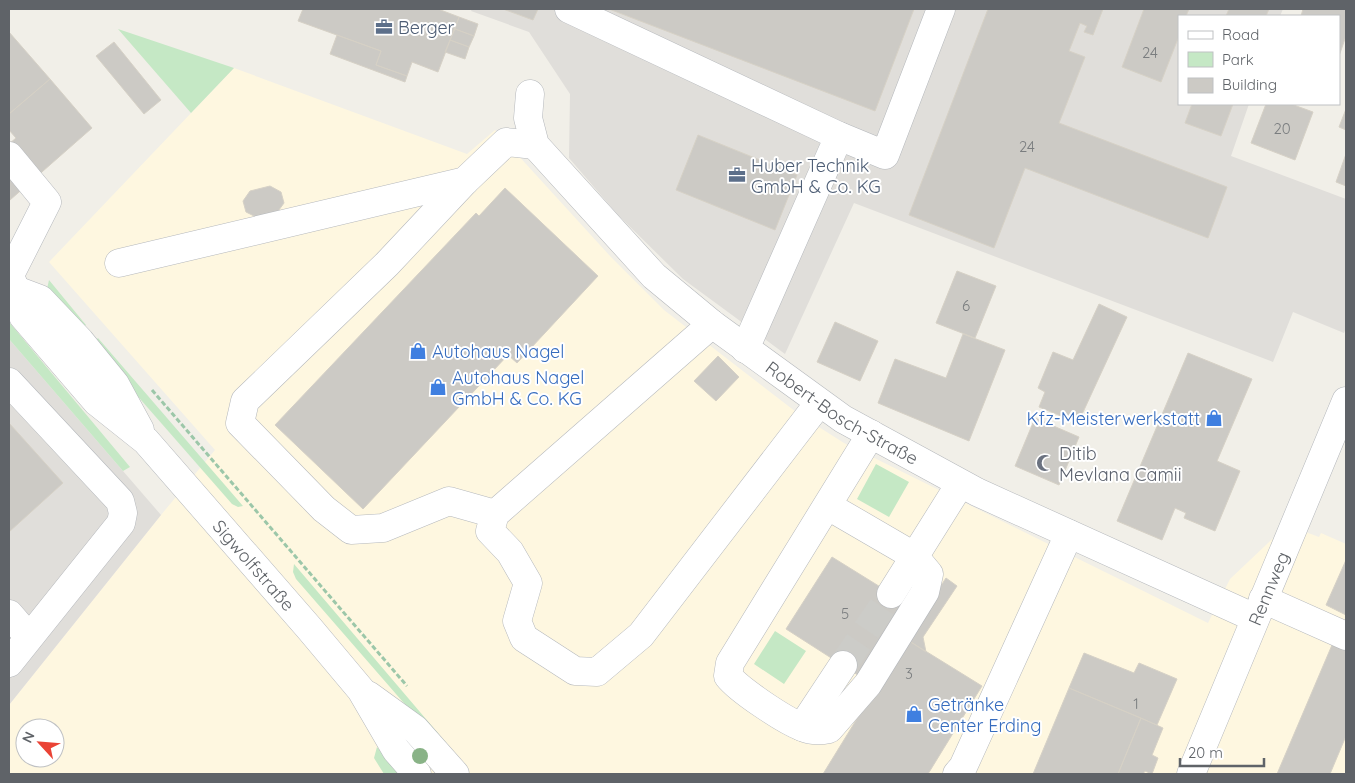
<svg xmlns="http://www.w3.org/2000/svg" width="1355" height="783" viewBox="0 0 1355 783" font-family="Quicksand,sans-serif">
<style>
.commercial{fill:#fef7e0;fill-rule:evenodd}
.industrial{fill:#e0deda}
.green{fill:#c5e8c5}
.building{fill:#cccac5;stroke:#d6d1c6}
.lines{fill:none;stroke-linecap:round;stroke-linejoin:round}
.minor-tunnel{stroke:#ccccc8;stroke-width:28;stroke-dasharray:28 14;stroke-linecap:butt}
.minor-casing{stroke:#b5b8bc;stroke-width:29}
.path{stroke:#9cc7a9;stroke-width:3;stroke-dasharray:5 2.5;stroke-linecap:butt}
.minor{stroke:#fff;stroke-width:28}
.tree{fill:#89b387}
.labels{text-anchor:middle;dominant-baseline:central;stroke-width:4;stroke-linejoin:round;paint-order:stroke}
.number-label{font-size:15px;fill:#7a7d7f}
.service-label{font-size:18px;fill:#4e5e75;stroke:#fff;text-anchor:start}
.shop-label{font-size:18px;fill:#366cbe;stroke:#fff;text-anchor:start}
.street-label{font-size:18px;fill:#5f6368;stroke:#fff}
.worship-label{font-size:18px;fill:#5b616d;stroke:#fff;text-anchor:start}
</style>
<rect width="100%" height="100%" fill="#f1efe8"/>
<!-- commercial -->
<path class="commercial" d="M234 68 467 154 495 130 610 256 664 310 800 415 844 443 1208 623 1230 579 1287 525 1319 537 1321 533 1346 544V774H9V705L161 515 215 450 49 262ZM25 728H55V758H25Z"/>
<!-- industrial -->
<path class="industrial" d="M472 9H1283L1280 16H1179V104H1249L1231 156 1346 199V328L1344 333 1293 312 1273 362 854 203 785 354 683 279 618 215 569 158 570 94 529 32 471 11Z
M9 339 161 515 9 705Z"/>
<!-- green -->
<path class="green" d="M118 29 234 68 191 113Z
M49 280 86 325 80 330 47 289Z
M9 322 130 467 123 471 9 339Z
M98 338 243 506 238 507 232 504 92 344Z
M876 464 909 482 889 517 857 499Z
M294 564 460 759 456 763 296 579 293 572Z
M775 631 806 651 784 684 754 664Z
M377 747 400 774H384L374 758Z"/>
<!-- building -->
<path class="building" d="M303 9H438L459 17 438 72 412 62 407 76 376 65 381 51 298 21Z
M503 9H538L533 20Z
M609 9H914L875 111Z
M988 9H1103L1093 35 1084 32 1087 26 1080 23 1069 51 1085 57 1059 123 1227 187 1208 238 1025 168 994 248 909 215Z
M1144 9H1189L1186 16H1179V36L1161 82 1122 67Z
M1229 9H1269L1266 16H1226Z
M1303 9H1346V36L1339 56V16H1301Z
M459 17 478 24 474 36 455 29Z
M455 29 474 36 469 47 450 40Z
M9 32 50 79 9 114Z
M337 35 381 51 376 65 407 76 405 82 330 54Z
M450 40 469 47 465 59 445 52Z
M114 42 161 100 144 114 96 56Z
M50 79 92 128 10 200 9 144 16 138 9 130V114Z
M1192 104H1233L1221 136 1185 123Z
M1266 104H1291L1313 112 1295 160 1251 143Z
M1346 109V130L1339 127Z
M698 135 797 175 775 230 676 190Z
M1346 154V186L1336 182Z
M270 186 281 192 284 203 276 214 258 218 246 212 243 201 250 191Z
M505 188 598 276 517 363 508 355 363 509 275 425 476 213 479 216Z
M957 271 996 286 975 338 936 323Z
M1099 304 1127 317 1078 423 1039 407 1045 392 1038 388 1053 352 1073 360Z
M835 322 878 341 860 381 817 362Z
M963 334 1005 350 969 441 878 403 895 359 946 378Z
M1188 353 1252 379 1217 461 1240 471 1215 531 1184 518 1186 513 1175 508 1162 540 1117 521Z
M718 356 739 377 716 401 694 381Z
M1035 418 1079 437 1059 485 1015 466Z
M9 423 63 483 9 532Z
M832 557 911 606 864 679 786 629Z
M1346 560V615L1326 605Z
M946 578 957 586 923 637 926 652 906 639Z
M906 639 982 686 928 774H823Z
M1332 645 1346 650V736L1330 774H1277Z
M1084 653 1134 673 1139 663 1177 679 1157 725 1069 688Z
M1069 688 1141 718 1118 774H1033Z
M1141 718 1163 728 1152 755 1158 758 1152 774 1145 771 1143 774H1118Z"/>
<g class="lines">
<!-- minor-tunnel -->
<path class="minor-tunnel" d="M843 665 891 594"/>
<!-- minor casing -->
<g class="minor-casing">
<g id="minor">
<path d="M569 9 839 136 885 155 941 9"/>
<path id="s1" d="M530 94 528 118 535 145 654 276 712 324 843 419 977 492 1255 618"/>
<path d="M9 156 47 202 10 275"/>
<path d="M465 181 387 264 245 401 240 423 324 509 351 530 383 528 449 501 495 514"/>
<path d="M119 263 465 181 506 142 535 145"/>
<path id="s2" d="M9 274 16 290 23 316 97 402 146 441 309 628 361 690 396 750 417 774"/>
<path d="M16 290 40 299 80 341 115 384 140 430"/>
<path d="M712 324 495 514 490 531 510 552 528 583 517 621 524 638 575 671 597 672 641 635 819 403"/>
<path d="M745 349 839 136"/>
<path d="M9 382 120 501 123 513 121 523 9 663"/>
<path d="M828 506 914 556 929 574 925 592 868 684 829 729C820 731 811 731 802 727 784 720 739 690 728 676L730 663 871 434"/>
<path d="M891 594 960 484"/>
<path d="M1263 599 1346 636"/>
<path d="M9 614 28 636"/>
<path d="M368 695 415 729 455 774"/>
<path d="M802 727 843 665"/>
<path d="M957 774 963 767 1069 534"/>
<path id="s3" d="M1191 774 1346 401"/>
</g>
</g>
<!-- path -->
<path class="path" d="M152 390 407 686"/>
<!-- minor -->
<use href="#minor" class="minor"/>
</g>
<!-- trees -->
<circle class="tree" cx="420" cy="756" r="8"/>
<!-- icons -->
<defs>
<g id="office-bare" transform="scale(1.35)"><path d="M-6-3h4V-5.5h4V-3h4V5H-6ZM-1-4.5V-3h2v-1.5ZM-6 0V1H6V0Z" fill="#5c6f8a" stroke="#fff" stroke-width="2.5" paint-order="stroke"/></g>
<g id="shop-bare" transform="scale(1.35)"><path d="M-5-2.5h2.3a2.7 3.5 0 0 1 5.4 0H5L5.5 6h-11ZM-1.5-2.5h3a1.5 2.3 0 0 0-3 0Z" fill="#3f7fe0" stroke="#fff" stroke-width="2.5" paint-order="stroke"/></g>
<g id="mosque-bare" transform="scale(1.35)"><path d="M3.5-4.9A6 6 0 1 0 3.5 4.9A5 5 0 1 1 3.5-4.9Z" fill="#6b7280" stroke="#fff" stroke-width="2.5" paint-order="stroke"/></g>
</defs>
<g fill-rule="evenodd">
<use href="#office-bare" x="384" y="27"/>
<use href="#office-bare" x="737" y="175"/>
<use href="#shop-bare" x="418" y="351"/>
<use href="#shop-bare" x="438" y="387"/>
<use href="#shop-bare" x="1214" y="418"/>
<use href="#mosque-bare" x="1045" y="463"/>
<use href="#shop-bare" x="914" y="714"/>
</g>
<g class="labels">
<!-- number labels -->
<g class="number-label">
<text x="1150" y="52">24</text>
<text x="1282" y="128">20</text>
<text x="1027" y="146">24</text>
<text x="966" y="305">6</text>
<text x="845" y="613">5</text>
<text x="909" y="673">3</text>
<text x="1136" y="703">1</text>
</g>
<!-- service labels -->
<g class="service-label">
<text x="398" y="27">Berger</text>
<text x="751" y="165">Huber Technik<tspan x="751" dy="21">GmbH &amp; Co. KG</tspan></text>
</g>
<!-- shop labels -->
<g class="shop-label">
<text x="432" y="351">Autohaus Nagel</text>
<text x="452" y="377">Autohaus Nagel<tspan x="452" dy="21">GmbH &amp; Co. KG</tspan></text>
<text x="1200" y="418" text-anchor="end">Kfz-Meisterwerkstatt</text>
<text x="928" y="704">Getränke<tspan x="928" dy="21">Center Erding</tspan></text>
</g>
<!-- street labels -->
<g class="street-label">
<text stroke="none"><textPath href="#s1" startOffset="462">Robert-Bosch-Straße</textPath></text>
<text stroke="none"><textPath href="#s2" startOffset="385">Sigwolfstraße</textPath></text>
<text stroke="none"><textPath href="#s3" startOffset="201">Rennweg</textPath></text>
</g>
<!-- worship labels -->
<g class="worship-label">
<text x="1059" y="453">Ditib<tspan x="1059" dy="21">Mevlana Camii</tspan></text>
</g>
</g>
<!-- border -->
<rect width="1355" height="783" fill="none" stroke="#5f6368" stroke-width="20"/>
<!-- legend -->
<rect x="1178" y="15" width="162" height="90" fill="#ffffff" stroke="#bfc1c3"/>
<rect x="1188" y="31" width="25" height="8" fill="#ffffff" stroke="#bfc1c3"/>
<text x="1222" y="40" font-size="15" fill="#5f6368">Road</text>
<rect x="1188" y="52" width="25" height="15" fill="#c5e8c5" stroke="#bfc1c3"/>
<text x="1222" y="65" font-size="15" fill="#5f6368">Park</text>
<rect x="1188" y="78" width="25" height="15" fill="#cccac5" stroke="#bfc1c3"/>
<text x="1222" y="90" font-size="15" fill="#5f6368">Building</text>
<!-- north arrow -->
<g transform="translate(40 743) rotate(296)"><circle r="24" fill="#ffffff" stroke="#bfc1c3"/>
<path d="M0-4L9 19L0 12L-9 19Z" fill="#ea4335"/>
<text y="-8" font-size="14" font-weight="bold" text-anchor="middle" fill="#5f6368">N</text>
</g>
<!-- scale -->
<path d="M1180 758v8h84v-8" fill="none" stroke="#5f6368" stroke-width="2.5"/>
<text x="1188" y="758" font-size="15" fill="#5f6368" stroke="#ffffff" stroke-width="4" paint-order="stroke">20 m</text>
</svg>
